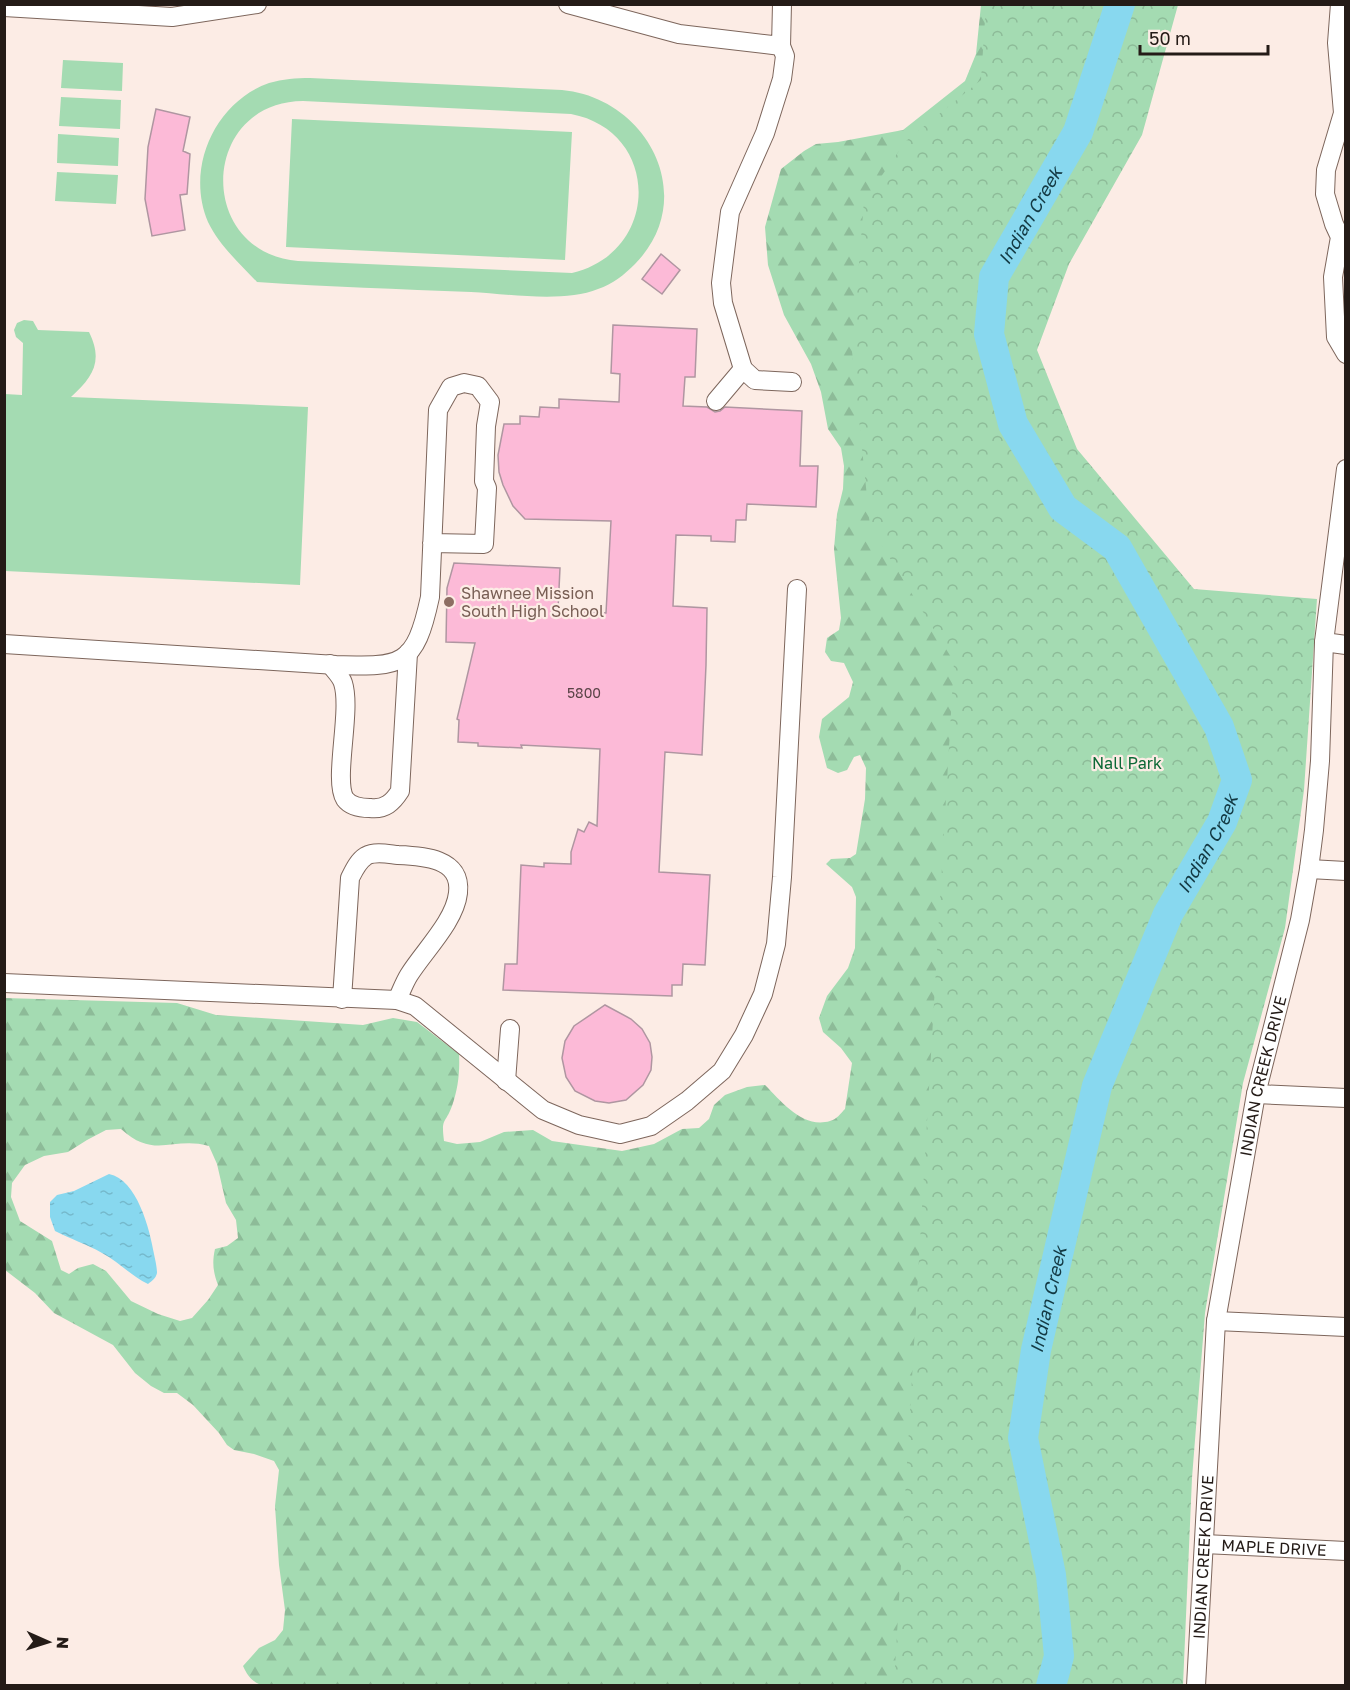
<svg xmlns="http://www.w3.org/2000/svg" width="1350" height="1690" viewBox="0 0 1350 1690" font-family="'Golos Text',sans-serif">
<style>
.forest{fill:url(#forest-firs);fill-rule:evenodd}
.park{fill:url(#park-crowns)}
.garden{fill:#a4dbb2;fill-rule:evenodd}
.water{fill:url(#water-ripples)}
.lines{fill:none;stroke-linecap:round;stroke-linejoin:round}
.river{stroke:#88d8ef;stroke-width:30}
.building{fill:#fcbad7;stroke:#af96a1;stroke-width:1.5}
.minor-casing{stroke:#7d665c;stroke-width:20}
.minor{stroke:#fff;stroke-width:18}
.education-dot{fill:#8d6e63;stroke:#fcece5;stroke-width:2}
.labels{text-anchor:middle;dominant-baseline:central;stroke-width:4.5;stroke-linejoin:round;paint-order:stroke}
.number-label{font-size:14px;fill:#5a4347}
.education-label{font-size:16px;fill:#785e54;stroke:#fcece5;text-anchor:start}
.park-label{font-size:16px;fill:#0c6936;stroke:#fcece5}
.street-label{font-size:16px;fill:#241b17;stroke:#fcece5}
.water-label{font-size:18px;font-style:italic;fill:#133943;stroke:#fcece5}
</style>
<defs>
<pattern id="forest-firs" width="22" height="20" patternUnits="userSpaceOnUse" patternTransform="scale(1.5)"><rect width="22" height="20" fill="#a4dbb2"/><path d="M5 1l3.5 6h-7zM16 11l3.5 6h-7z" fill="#8dbb98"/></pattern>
<pattern id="park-crowns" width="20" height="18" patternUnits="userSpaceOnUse" patternTransform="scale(1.5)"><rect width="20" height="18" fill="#a4dbb2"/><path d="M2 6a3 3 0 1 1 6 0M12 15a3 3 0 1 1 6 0" fill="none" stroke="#8dbb98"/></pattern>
<pattern id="water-ripples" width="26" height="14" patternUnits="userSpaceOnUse" patternTransform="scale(1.5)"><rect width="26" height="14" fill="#88d8ef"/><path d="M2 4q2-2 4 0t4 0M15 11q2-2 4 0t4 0" fill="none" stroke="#75b9cc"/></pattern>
</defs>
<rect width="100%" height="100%" fill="#fcece5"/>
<!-- forest -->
<path class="forest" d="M981 5H1100L1023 177 1012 1685 265 1686C253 1683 248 1677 243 1666L259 1648 275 1640 283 1630 285 1610 279 1565 275 1506 279 1470 274 1461 254 1454 234 1450 227 1445 219 1433 193 1405 177 1393H164L151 1386 135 1373 113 1345 54 1313 35 1293 5 1270 4 998 177 1003 216 1015 363 1025 393 1018 417 1022 459 1054C460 1072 458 1089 452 1106 445 1125 441 1117 444 1141L457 1144 480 1142 504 1132 533 1130 552 1141 622 1151 654 1144 682 1129 699 1128 709 1119 714 1105 725 1095 747 1087 765 1085C782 1102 803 1129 830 1121 836 1120 841 1113 845 1109L852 1063 841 1048 823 1032 819 1018 827 996 848 968 855 948 856 897 852 887 826 864 831 859 850 858 856 854 865 799 866 768 860 755 854 757 847 770 838 773 827 768 819 737 822 719 849 697 853 682 844 663 831 661 825 652 827 638 839 630 841 618 834 549 837 514 843 489 844 466 841 448 828 429 821 392 811 364 784 315 768 265 765 227 781 169 804 151 816 144 838 142 903 130 965 81 976 54ZM121 1129C155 1160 172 1136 209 1146L217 1164 226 1203 236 1220 238 1238 227 1246 215 1249C212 1262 213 1272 218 1285L208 1300 192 1318 180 1321 158 1314 131 1301 106 1271 93 1264 78 1268 69 1274 61 1270 52 1241 20 1221 11 1197 12 1183 25 1165 44 1156 68 1152 87 1140 106 1130Z"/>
<!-- park -->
<path class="park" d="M986 5H1178L1142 135 1069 264 1037 350 1077 449 1194 589 1317 599 1304 790 1285 928 1243 1083 1205 1313 1192 1478 1183 1685H894L954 662 870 526 852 351 864 201 906 141 981 80Z"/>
<!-- garden -->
<path class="garden" d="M63 60 123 63 122 91 61 88Z
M310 78 562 90C648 98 700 198 635 264 624 275 613 284 598 289 564 303 508 294 471 292 400 289 328 287 257 282 240 264 219 245 208 222 185 168 215 102 269 83 283 79 296 78 310 78ZM303 101 571 114C661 131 661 252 572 273L298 261C195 252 200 102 303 101Z
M61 97 121 100 120 129 59 126Z
M292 119 572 132 565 260 286 247Z
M58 134 119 138 118 166 57 163Z
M57 172 118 175 116 204 55 201Z
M24 320 33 321 38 330 89 332C104 362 92 378 71 397L308 407 300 585 5 571V394L22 395 23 343 16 337 14 330 17 323Z"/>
<!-- water -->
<path class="water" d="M109 1174C137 1179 150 1230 154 1254 155 1259 157 1267 157 1273 156 1278 152 1281 148 1284 131 1276 119 1262 102 1253 87 1244 70 1239 55 1231L50 1217V1202L57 1195 74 1191Z"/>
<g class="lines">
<!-- river -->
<path class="river" id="s1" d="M1051 1686 1059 1656 1051 1575 1023 1438 1036 1350 1097 1086 1168 914 1222 822 1237 780 1219 727 1117 548 1063 508 1013 424 989 334 994 277 1078 132 1120 4"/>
</g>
<!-- building -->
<path class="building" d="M156 109 190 117 183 151 190 154 187 194 180 195 185 230 152 236 145 199 148 147Z
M661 254 680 270 662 294 642 279Z
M613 325 697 329 695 377H685L683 406 707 407 715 412 720 411 725 407 802 411 800 466H818L816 507 747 504 746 520H736L735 542 711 541V536L676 535 673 606 707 608 706 665 702 755 665 752 659 872 710 875 705 965 683 964 682 985H672V996L503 990 505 964H517L521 865 544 867V863L571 864V852L578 829 584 832 589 822 597 826 600 749 521 745 522 748 478 746V743L458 742 459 720 457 719 475 643 446 642 447 588 454 563 560 568 558 610 606 613 611 521 525 519 513 506 503 485 499 472 498 455 504 424H520V416L539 417 540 407 559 408V399L619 402 620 374 611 373Z
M605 1005 631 1019 642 1029 650 1043 652 1057 651 1070 643 1085 626 1100 609 1103 595 1101 575 1091 566 1077 562 1058 565 1041 574 1026Z"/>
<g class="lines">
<!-- minor casing -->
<g class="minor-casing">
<g id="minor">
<path d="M568 4 679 34 781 46 782 4"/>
<path d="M1340 4 1337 43 1343 113 1326 170 1325 194 1334 224 1340 237 1333 277 1336 337 1346 354"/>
<path d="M4 7 172 17 257 4"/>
<path d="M743 369 755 380 792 382"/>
<path d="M716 401 743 369 723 303 721 283 730 212 765 133 782 79 785 56 781 46"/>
<path d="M1324 642 1346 645"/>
<path d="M4 644 336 665C402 667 415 667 430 597L438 410 451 387 464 383 478 386 490 402 486 426 484 481 487 488 484 544 432 543"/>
<path d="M330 664C334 670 341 676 343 683 352 711 333 780 345 799 351 807 361 808 370 808 385 810 393 802 400 791L408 653"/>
<path d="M1309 869 1346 871"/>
<path d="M4 983 397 1000 415 1006 543 1110 579 1125 620 1134 651 1126 687 1101 722 1071 744 1035 763 994 776 944 782 877 797 589"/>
<path d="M342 999 350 878C354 870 358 861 366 856 375 851 388 854 398 855 423 856 462 858 458 893 455 921 424 951 409 975 404 983 401 992 397 1000"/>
<path d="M506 1081 510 1029"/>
<path d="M1256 1094 1346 1098"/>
<path d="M1216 1321 1346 1327"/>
<path id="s2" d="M1204 1544 1346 1551"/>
<path id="s3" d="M1196 1686 1216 1321 1256 1094 1300 920 1309 869 1314 830 1320 761 1324 642 1346 469"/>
</g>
</g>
<!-- minor -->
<use href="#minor" class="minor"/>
</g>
<!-- markers -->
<circle class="education-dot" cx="449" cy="602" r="6"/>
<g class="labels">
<!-- number labels -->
<g class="number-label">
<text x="584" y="692">5800</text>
</g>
<!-- education labels -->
<g class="education-label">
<text x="461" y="593">Shawnee Mission<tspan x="461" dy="18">South High School</tspan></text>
</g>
<!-- park labels -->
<g class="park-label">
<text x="1127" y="763">Nall Park</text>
</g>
<!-- street labels -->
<g class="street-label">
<text stroke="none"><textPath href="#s3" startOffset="615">INDIAN CREEK DRIVE</textPath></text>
<text stroke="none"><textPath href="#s2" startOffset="70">MAPLE DRIVE</textPath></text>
<text stroke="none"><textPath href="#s3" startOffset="129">INDIAN CREEK DRIVE</textPath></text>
</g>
<!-- water labels -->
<g class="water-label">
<text stroke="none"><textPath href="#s1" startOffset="1598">Indian Creek</textPath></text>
<text stroke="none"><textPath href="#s1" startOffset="879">Indian Creek</textPath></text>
<text stroke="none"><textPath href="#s1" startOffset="393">Indian Creek</textPath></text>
</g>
</g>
<!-- border -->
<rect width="1350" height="1690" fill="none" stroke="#241b17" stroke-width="12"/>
<!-- north arrow -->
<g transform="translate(48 1642) rotate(93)" stroke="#fcece5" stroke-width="4.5" paint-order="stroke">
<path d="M0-4.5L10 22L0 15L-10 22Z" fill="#241b17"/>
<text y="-9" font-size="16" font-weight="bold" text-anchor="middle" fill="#241b17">N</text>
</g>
<!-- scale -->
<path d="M1140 45v9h128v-9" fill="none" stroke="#241b17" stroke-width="3"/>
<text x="1149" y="45" font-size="18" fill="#241b17" stroke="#fcece5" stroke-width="4.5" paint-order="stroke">50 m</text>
</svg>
